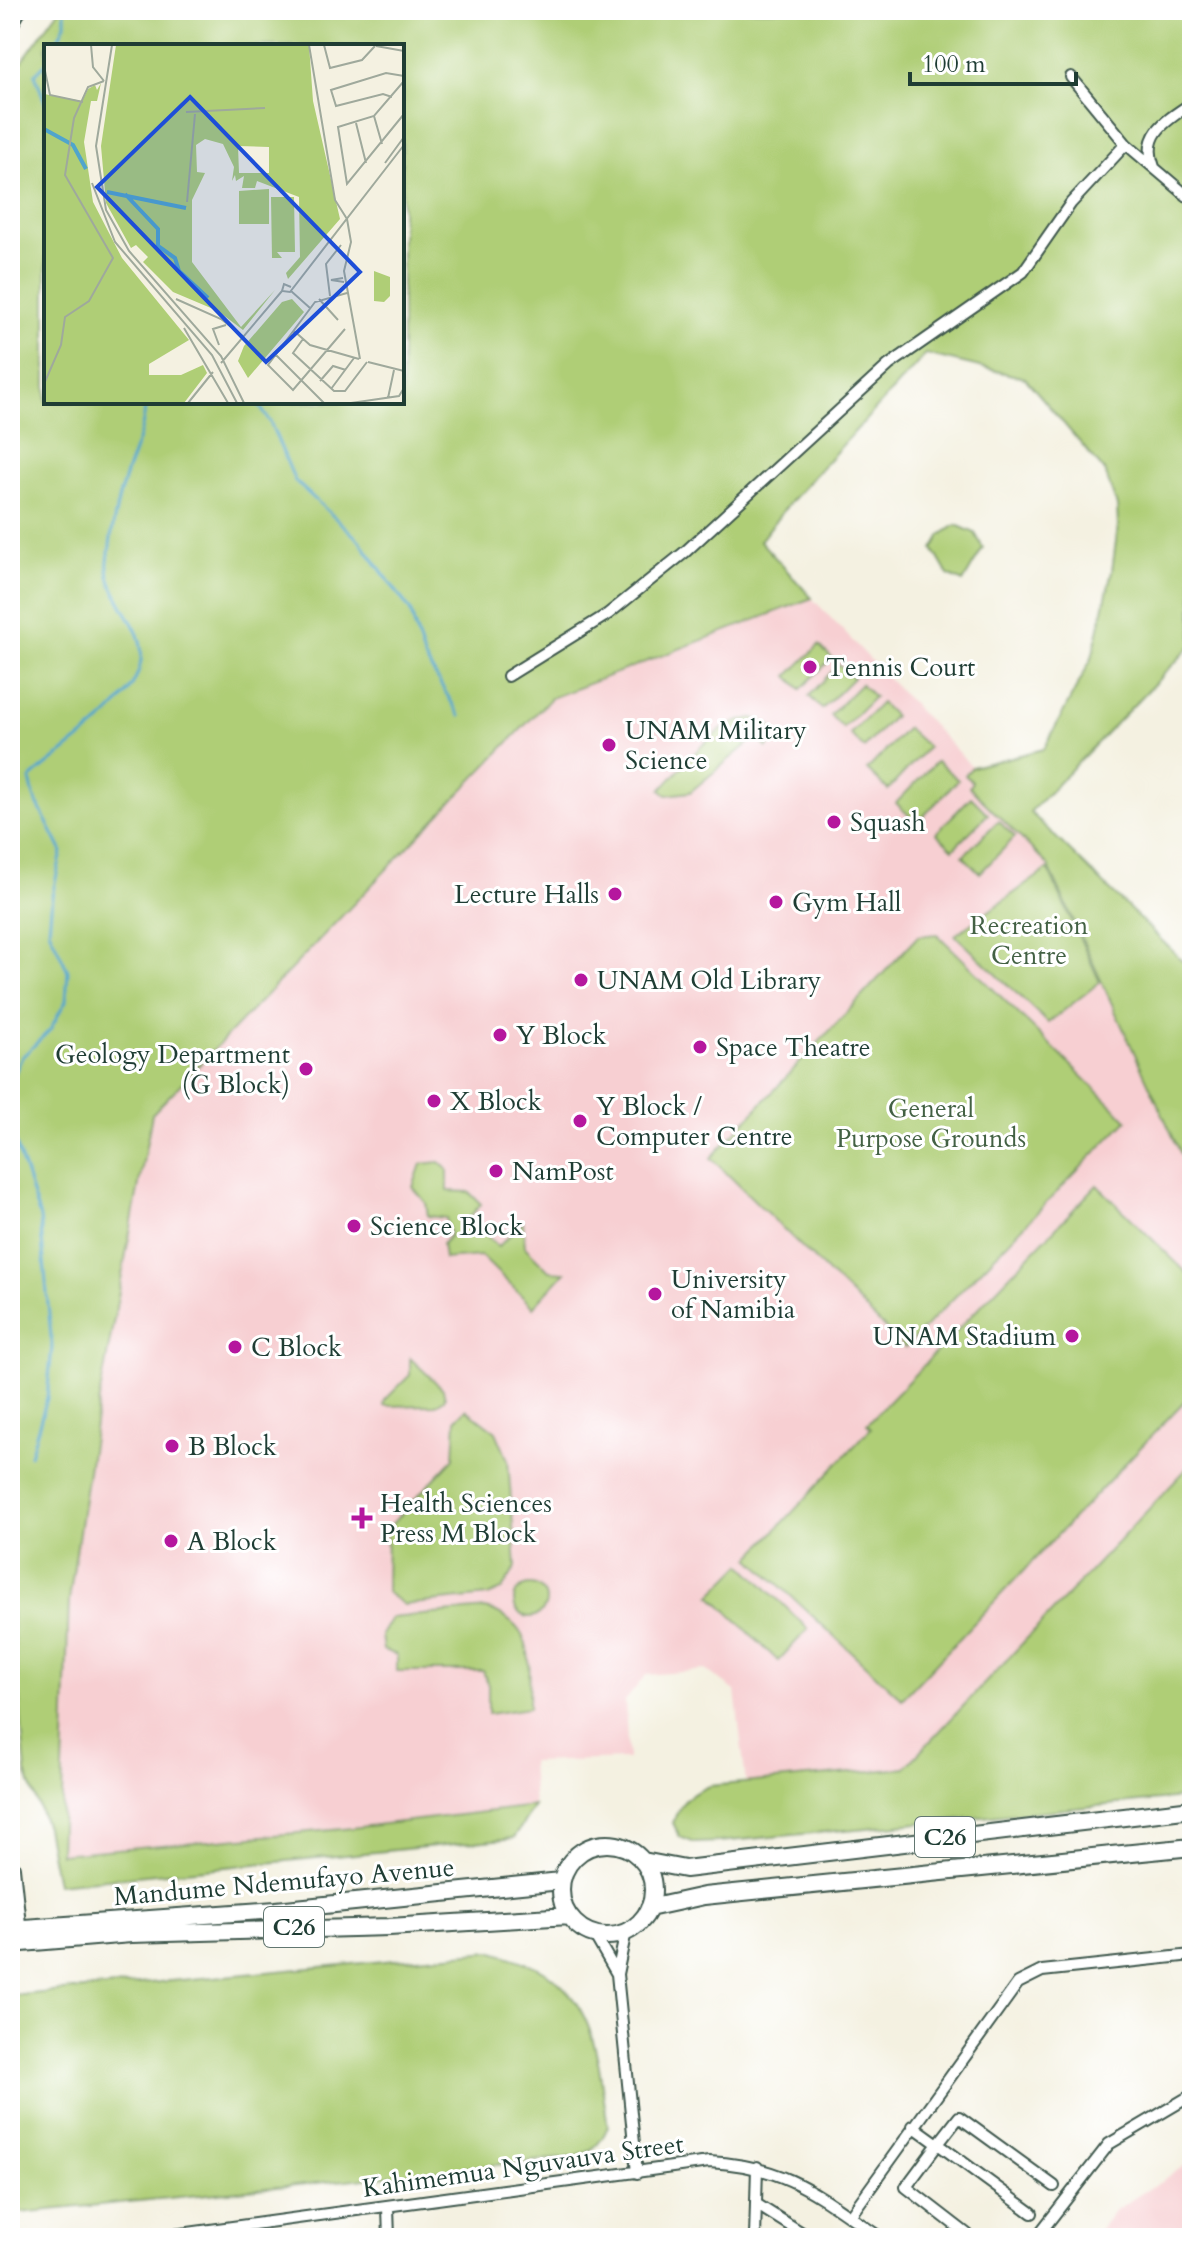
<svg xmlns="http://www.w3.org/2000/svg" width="1202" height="2248" viewBox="0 0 1202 2248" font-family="Cardo,serif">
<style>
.built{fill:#f7cfd2}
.green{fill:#afce76;stroke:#678655;stroke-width:2;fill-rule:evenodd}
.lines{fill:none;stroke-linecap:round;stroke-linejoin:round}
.stream{stroke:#50a5cc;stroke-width:3}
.street-casing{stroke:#3f584e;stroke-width:14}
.primary-casing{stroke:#3f584e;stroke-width:20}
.highway-casing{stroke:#3f584e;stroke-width:22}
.street{stroke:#fff;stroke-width:10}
.primary{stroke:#fff;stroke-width:16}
.highway{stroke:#fff;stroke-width:18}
.poi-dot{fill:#b5179e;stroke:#fff;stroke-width:3}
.labels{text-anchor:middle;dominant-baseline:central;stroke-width:6;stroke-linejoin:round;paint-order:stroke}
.shield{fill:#fff;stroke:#627771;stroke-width:2}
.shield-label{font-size:24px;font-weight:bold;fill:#1f3d34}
.poi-label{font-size:26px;fill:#1f3d34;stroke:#fff;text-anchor:start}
.park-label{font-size:26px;fill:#436144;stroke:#fff}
.street-label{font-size:26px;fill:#1f3d34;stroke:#fff}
.inset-river{fill:none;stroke:#50a5cc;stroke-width:4}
.inset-road{fill:none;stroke:#9fa99c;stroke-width:2}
.view{fill:#1d4ed8;fill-opacity:0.15;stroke:#1d4ed8;stroke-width:4}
.inset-edge{fill:none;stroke:#1f3d34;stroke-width:4}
</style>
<rect width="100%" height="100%" fill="#fff"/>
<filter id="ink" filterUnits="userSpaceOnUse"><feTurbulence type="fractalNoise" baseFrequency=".0125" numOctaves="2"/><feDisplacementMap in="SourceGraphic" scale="16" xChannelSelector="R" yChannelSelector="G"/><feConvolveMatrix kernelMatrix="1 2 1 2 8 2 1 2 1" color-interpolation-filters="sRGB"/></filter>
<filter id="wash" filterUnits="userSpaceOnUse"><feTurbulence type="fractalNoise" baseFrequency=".006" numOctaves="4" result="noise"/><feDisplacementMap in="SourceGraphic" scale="32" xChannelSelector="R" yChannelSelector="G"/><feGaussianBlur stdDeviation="1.8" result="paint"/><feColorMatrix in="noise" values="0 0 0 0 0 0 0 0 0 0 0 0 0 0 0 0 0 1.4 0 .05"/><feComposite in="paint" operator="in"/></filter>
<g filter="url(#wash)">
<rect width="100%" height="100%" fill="#f4f1e1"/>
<!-- built -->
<path class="built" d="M812 598 972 767 965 775 972 783 969 787 1048 865 1156 1093 1192 1178V1463L905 1768 746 1783 735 1691 706 1670 646 1675 625 1701 628 1759 531 1762 534 1806 343 1829 60 1854 69 1600 97 1410 152 1114 552 698Z
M1192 2161V2238H1093L1114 2211Z"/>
<!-- green -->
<path class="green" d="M59 10H1192V645L1030 812 1192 970V1178L1048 865 969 787 972 782 965 775 972 767 1044 749 1092 658 1112 571 1118 526 1117 506 1105 472 1025 378 926 354 791 501 760 541 812 598 551 698 152 1114 97 1410 69 1600 60 1854 343 1829 534 1806 514 1838 57 1884 46 1827 26 1772 10 1598V78ZM46 46H402V402H46Z
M956 525 975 533 983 548 963 582 948 575 933 549 941 535Z
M819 645 832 658 801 689 788 676Z
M839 664 853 678 822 709 809 696Z
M861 684 874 697 843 728 830 715Z
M881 703 894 716 864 748 850 734Z
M753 718 769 724 779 734 767 748 756 737 690 792 667 795 661 790C687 763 714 722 753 718Z
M907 728 928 747 888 790 867 770Z
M937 761 958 780 917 823 896 803Z
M971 797 988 814 953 849 936 833Z
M998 821 1015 837 980 873 963 856Z
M1048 869 1100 982 1048 1023 955 935Z
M937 934 1127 1120 905 1348 711 1158 918 936Z
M440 1162 448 1170V1191L469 1192 481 1204 469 1218 498 1247 523 1222 525 1247 549 1271 565 1272 533 1307 481 1256 444 1259 442 1244 450 1235 446 1218 428 1216 426 1203 413 1187 421 1164Z
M1097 1185 1192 1278V1393L902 1699 750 1558 871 1428 867 1424Z
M410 1358 443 1389 445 1398 436 1405 384 1406 385 1400 410 1375Z
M466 1409 496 1432 508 1460 516 1567 502 1590 488 1596 404 1605 386 1592 387 1529 454 1458 456 1419Z
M1192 1463V1797L719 1842 695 1843 680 1837 673 1823C680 1801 688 1795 709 1786L905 1768Z
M742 1564 808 1629 778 1661 711 1595Z
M514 1601a16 16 0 1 1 32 0a16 16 0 1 1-32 0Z
M486 1609C538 1626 529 1663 529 1708L488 1714V1685L483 1671H397V1655L383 1650 381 1635 391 1618Z
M491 1951C508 1957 529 1962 544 1971 599 2007 598 2067 608 2126 601 2144 593 2151 575 2157L10 2214V1996Z"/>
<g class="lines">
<!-- stream -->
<path class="stream" d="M55 46 65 24V10
M46 63 35 74 46 105
M257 402 270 422 295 481 359 540 410 610 424 657 460 716
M10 1083 22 1057 50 1030 66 1001 68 971 49 930 52 896 62 852 34 797 30 779C68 743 168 691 135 628 125 609 105 582 108 561 111 535 115 508 123 483 131 456 145 431 145 402
M10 1125 40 1218 52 1347 47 1398 30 1455"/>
</g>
</g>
<g filter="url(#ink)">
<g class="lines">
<!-- street casing -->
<g class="street-casing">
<path id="street" d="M1071 77 1126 144 1192 200
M1154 167C1141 134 1167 120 1192 103
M508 676 608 614 685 552 889 365 1023 272 1071 203 1126 144
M626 1931 617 1974 637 2173
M594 1934 617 1974
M913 2126 938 2144 906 2187 972 2238
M756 2204 810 2238
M388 2207 389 2238
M1032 2213 938 2144 959 2117 1054 2186
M850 2216 1018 1983 1042 1971 1192 1955
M151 2238 709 2162C788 2166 819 2196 881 2238
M755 2238 757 2167
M1036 2238 1109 2144 1192 2095"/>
</g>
<!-- primary casing -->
<g class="primary-casing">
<path id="primary" d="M561 1890a46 46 0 1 1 92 0a46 46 0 1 1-92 0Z
M643 1861 685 1869 1192 1809
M649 1908 704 1896 1192 1847
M10 1929 276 1910 561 1881
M10 1944 131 1934 389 1927 569 1916"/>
</g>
<!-- highway casing -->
<g class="highway-casing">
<path id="highway" d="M10 21 16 10
M10 1868 18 1943"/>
</g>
<!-- street -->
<use href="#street" class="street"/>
<!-- primary -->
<use href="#primary" class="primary"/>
<!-- highway -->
<use href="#highway" class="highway"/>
</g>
</g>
<!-- markers -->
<g class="poi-dot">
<circle cx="810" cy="667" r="8"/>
<circle cx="609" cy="745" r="8"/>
<circle cx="834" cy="822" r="8"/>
<circle cx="615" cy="894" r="8"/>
<circle cx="776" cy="902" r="8"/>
<circle cx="581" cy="980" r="8"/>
<circle cx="500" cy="1035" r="8"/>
<circle cx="700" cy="1047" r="8"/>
<circle cx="306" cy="1069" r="8"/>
<circle cx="434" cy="1101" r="8"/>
<circle cx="580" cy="1121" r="8"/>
<circle cx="496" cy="1171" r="8"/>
<circle cx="354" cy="1226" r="8"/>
<circle cx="655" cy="1294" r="8"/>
<circle cx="1072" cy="1336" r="8"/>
<circle cx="235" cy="1347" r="8"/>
<circle cx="172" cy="1446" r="8"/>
<path d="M358 1506h8v8h8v8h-8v8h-8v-8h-8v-8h8z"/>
<circle cx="171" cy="1541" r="8"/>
</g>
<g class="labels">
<!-- shield labels -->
<g class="shield">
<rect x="915" y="1817" width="60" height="40" rx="6"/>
<rect x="264" y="1907" width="60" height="40" rx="6"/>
</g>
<g class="shield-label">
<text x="945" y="1837">C26</text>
<text x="294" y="1927">C26</text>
</g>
<!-- poi labels -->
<g class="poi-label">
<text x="826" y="667">Tennis Court</text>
<text x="625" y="730">UNAM Military<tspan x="625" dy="30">Science</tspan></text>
<text x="850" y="822">Squash</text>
<text x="599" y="894" text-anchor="end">Lecture Halls</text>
<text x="792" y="902">Gym Hall</text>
<text x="597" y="980">UNAM Old Library</text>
<text x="516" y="1035">Y Block</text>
<text x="716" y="1047">Space Theatre</text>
<text x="290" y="1054" text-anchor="end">Geology Department<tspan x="290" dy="30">(G Block)</tspan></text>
<text x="450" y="1101">X Block</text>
<text x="596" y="1106">Y Block /<tspan x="596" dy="30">Computer Centre</tspan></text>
<text x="512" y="1171">NamPost</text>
<text x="370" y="1226">Science Block</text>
<text x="671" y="1279">University<tspan x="671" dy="30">of Namibia</tspan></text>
<text x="1056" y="1336" text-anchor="end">UNAM Stadium</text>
<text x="251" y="1347">C Block</text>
<text x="188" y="1446">B Block</text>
<text x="380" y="1503">Health Sciences<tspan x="380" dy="30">Press M Block</tspan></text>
<text x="187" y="1541">A Block</text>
</g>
<!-- park labels -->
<g class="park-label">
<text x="1029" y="925">Recreation<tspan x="1029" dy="30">Centre</tspan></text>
<text x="931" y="1108">General<tspan x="931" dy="30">Purpose Grounds</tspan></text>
</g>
<!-- street labels -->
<g class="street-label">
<text transform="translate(284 1882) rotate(-5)">Mandume Ndemufayo Avenue</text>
<text transform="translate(523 2166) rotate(-8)">Kahimemua Nguvauva Street</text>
</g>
</g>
<!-- overview -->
<g transform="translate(44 44)">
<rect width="360" height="360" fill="#f4f1e1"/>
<path d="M72 1H265L269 57 296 175 244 235 242 229 256 213 255 153 213 137 211 144H198L200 132 192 137 191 131 188 137 190 123 179 100 161 95 152 101 153 128 161 129 148 156V218L197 283 231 246 199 286 174 267 129 248 99 218 104 213 92 201 87 204 62 159 57 102ZM194 102 225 103V129H195ZM57 39 53 57H47L40 98 49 158 78 214 145 296 105 320V331H137L159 321 163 329 140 359H0V50L38 57 44 45 51 41 53 46ZM225 145V180H195V147ZM227 153H250L251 208H233L238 214H228ZM330 227 346 233V252L340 258 330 257ZM248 255 260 268 204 334 194 317 200 302 238 258Z" fill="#afce76" fill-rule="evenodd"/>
<path class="inset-river" d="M0 85 29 101 42 125M63 148 142 164M81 150 114 185V202L131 214 135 227 164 254"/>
<path class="inset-road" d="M47 1 49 23 60 37M68 1 52 102 62 166 85 207 177 312 200 359M265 1 291 156 303 175M280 1 286 24 318 16 331 2M332 2 360 7M0 22 6 51 39 58M360 37 330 72 294 83 303 140 360 70M348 53 339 50 292 62 287 46 342 29 360 32M142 68 221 64M330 72 338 100M312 79 322 119M341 119 360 93M48 139 71 198 168 311 193 359M143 158 151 70M303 175 307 198 300 227 316 315M299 234 287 236 300 238M247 243 240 240 238 247 246 248 360 101M247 247 266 264M286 252 282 220 297 201M132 255 177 275 200 293M275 255 294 276M140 284 184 359M301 285 249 346 224 321 271 258 303 249M249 286 266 301 315 315M259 295 249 309 290 347H301L323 318M175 301 169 285 182 281M231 310 280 359M324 318 360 327M177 319 238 247M276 337 289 322 302 326M0 340 17 301 21 273 45 257 69 214 21 131 30 74 44 43 60 37M287 345 310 314M344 354 350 326M144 359 169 328M307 359 355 352 360 344"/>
<path class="view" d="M146 53 316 228 222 318 53 143Z"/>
<rect width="360" height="360" class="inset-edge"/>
</g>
<!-- margin -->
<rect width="1202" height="2248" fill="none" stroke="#fff" stroke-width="40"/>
<!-- scale -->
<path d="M910 72v12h166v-12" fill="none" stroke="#1f3d34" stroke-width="4"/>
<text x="922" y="72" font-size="24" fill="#1f3d34" stroke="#ffffff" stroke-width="6" paint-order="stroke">100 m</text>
</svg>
